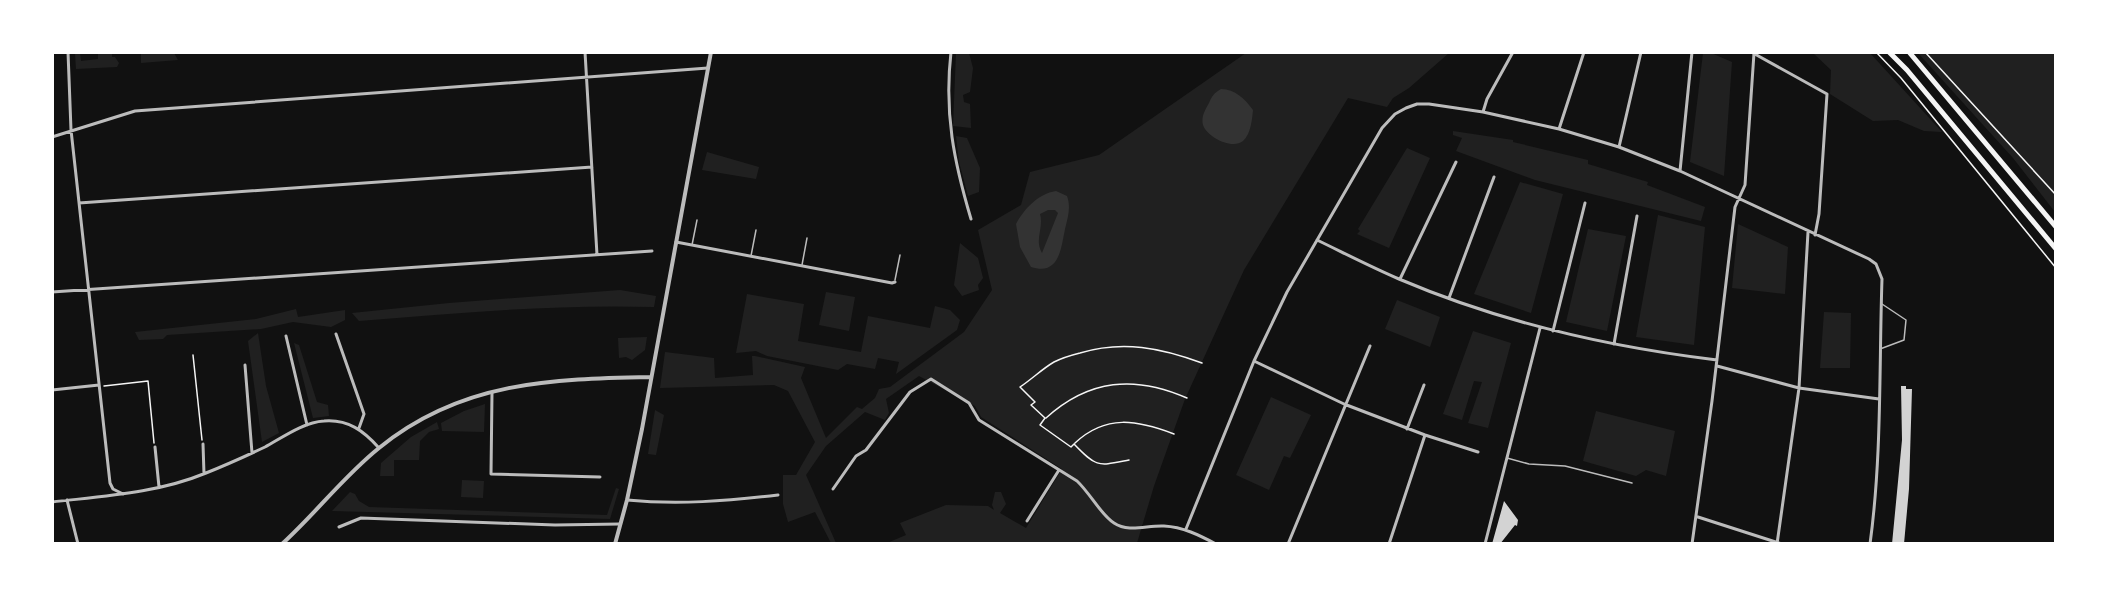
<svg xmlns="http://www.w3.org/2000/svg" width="2108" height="596" viewBox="0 0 2108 596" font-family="'Roboto Condensed',sans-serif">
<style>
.green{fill:#202020}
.water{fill:#333;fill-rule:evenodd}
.building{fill:#d3d3d3}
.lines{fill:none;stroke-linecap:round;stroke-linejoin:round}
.path{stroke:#f5f5f5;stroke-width:1.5}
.service{stroke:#bcbcbc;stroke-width:1.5}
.minor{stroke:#bcbcbc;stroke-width:3}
.tertiary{stroke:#bcbcbc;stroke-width:4}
.motorway{stroke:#f5f5f5;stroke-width:5}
</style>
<rect width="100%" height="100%" fill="#111"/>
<!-- green -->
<path class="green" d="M75 53H80L81 61 98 59V53H112V57H115L119 63 117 67 76 69Z
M141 53H174L178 60 141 63Z
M956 53H969L973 68 970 92 963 95 964 102 970 104 971 128 953 126Z
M1246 53H1449L1409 88 1393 98 1387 107 1348 98 1244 270 1185 399 1154 486 1137 543H887L906 535 900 523 946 505 988 506 994 510 992 505 995 492H1001L1006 504 1000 513 1026 528 1062 469 981 417 975 406 919 376 886 399 889 413 885 420 865 412 826 446 806 475 836 543H831L815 512 788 522 783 504V475H796L815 442 788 391 774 385 660 388 665 352 714 358 715 378 753 375 752 356H755L805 367 801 378 826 438 857 407 862 409 875 398 879 389 890 387 964 332 992 290 978 230 1021 205 1030 172 1099 155Z
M1703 53H1711L1732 62 1724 176 1690 162Z
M1813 53H1870L1942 132 1924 131 1898 120 1873 121 1830 94 1831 70Z
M1918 53H2055V212L2013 158Z
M1453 131 1513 140V142L1588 160V164L1648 182 1647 185 1705 207 1701 221 1535 180 1456 151 1462 138 1453 135Z
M956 136 967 138 980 168 979 192 968 196 959 162Z
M1407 148 1430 158 1389 248 1357 234 1360 231 1358 229Z
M707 152 759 167 756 179 702 170Z
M1520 182 1563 194 1531 313 1474 294Z
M1658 215 1705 227 1694 345 1636 337Z
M1738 224 1788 247 1785 294 1732 288Z
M1588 229 1626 236 1607 331 1566 322Z
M960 243 978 258 983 278 978 285 979 290 962 296 954 285Z
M620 290 656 296 654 307C555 304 457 313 359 321L352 313 449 303Z
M826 292 855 297 849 331 819 325Z
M747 294 804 304 798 341 861 352 868 316 930 328 935 306 950 310 960 320 957 330 896 374 899 362 878 358 875 369 847 364 838 370 767 356 756 351 736 353Z
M1397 300 1440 317 1430 347 1385 329Z
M296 309 298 317 345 310V320L331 327 293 322 261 329 167 335 163 339 139 340 135 332 256 319Z
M1824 312 1851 313 1850 368H1820Z
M1473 331 1511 343 1488 428 1468 423 1482 382 1474 381 1462 420 1443 414Z
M258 333 266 386 279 433 262 442 248 341Z
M647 337 645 350 632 360 626 357 619 358 618 338Z
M294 343 299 345 317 402 328 405 329 416 313 418Z
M1271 397 1311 415 1290 458 1284 456 1269 490 1236 475Z
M485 404 484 432 442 431 441 423 464 411Z
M655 410 664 415 656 455 648 454Z
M1596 411 1675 431 1666 476 1646 470 1636 476 1583 461Z
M437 422 439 429 429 432 420 441 419 460H394V476H380L381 463 411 437Z
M462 480 484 481 483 498 461 497Z
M616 488 619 489 610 519 332 511 350 492 355 494 359 501 369 507 607 515Z"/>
<!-- water -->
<path class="water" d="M1221 89C1235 89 1245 99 1253 110 1252 119 1251 134 1243 141 1232 150 1207 137 1203 125 1201 117 1205 110 1209 103 1212 96 1214 93 1221 89Z
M1056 191 1067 196C1071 207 1068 217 1065 229 1061 249 1059 276 1031 267L1020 247 1016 224C1025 208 1038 194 1056 191ZM1048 210H1055L1058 213 1042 253C1034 240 1044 228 1040 214Z"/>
<!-- building -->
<path class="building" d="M1901 386H1906V389H1912L1909 489 1904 544H1892L1902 440Z
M1504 501 1518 520 1517 526 1515 525 1500 544H1492Z"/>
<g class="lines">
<!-- path -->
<path class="path" d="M1876 52 1901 78 2056 268
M1925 52 2056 195
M193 355 202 440
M104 386 148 381 154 443
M1046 418C1089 379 1135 375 1187 398
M1075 443C1106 414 1137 420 1174 434
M1129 460C1098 466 1097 468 1074 444L1071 447 1040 425 1045 418 1031 405 1035 402 1020 387C1032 379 1042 369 1054 362 1062 358 1072 355 1080 353 1123 340 1161 348 1202 363"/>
<!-- service -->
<path class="service" d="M692 245 697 220
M751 256 756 230
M802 265 807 238
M895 280 900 255
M1880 349 1904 340 1906 320 1882 304
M1507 458 1529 464 1565 466 1632 483"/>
<!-- minor -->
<path class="minor" d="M68 52 71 130 110 483 113 489 123 494
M585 52 597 255
M951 52C944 113 954 162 971 219
M1753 53 1827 94 1819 214 1815 235
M1483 112 1487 99 1513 52
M1559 129 1584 52
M52 137 135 111 708 68
M1619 147 1641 52
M1680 171 1692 52
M79 203 592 167
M1317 240C1344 253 1371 267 1399 279 1500 322 1608 347 1717 360
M676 242 892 283 895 282
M1400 279 1456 162
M52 292 652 251
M1449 298 1494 177
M1553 331 1585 203
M336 334 364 414 359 428
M286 336 307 425
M1614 344 1637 216
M1254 361 1344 404 1425 435 1478 452
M245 365 252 453
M1717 366 1799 388 1879 399
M52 390 99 385
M492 393 491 474 600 477
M1407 429 1424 385
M203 444 204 474
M155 447 159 487
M833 489 856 456 866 450 910 392 931 379 969 403 979 420 1077 481C1090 493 1101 515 1114 523 1129 533 1147 525 1164 526 1183 527 1199 535 1216 544
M67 500 78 544
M627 500C678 505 727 501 778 495
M52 502C104 496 158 493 206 473 226 465 246 456 265 447 283 437 304 422 324 421 348 419 364 431 379 448
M1698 517 1782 544
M1027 521 1059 470
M339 527 361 518 555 525 620 524
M1186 529 1254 361 1287 292 1382 128 1395 114 1406 108 1417 104H1429L1483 112 1559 129 1619 147 1680 171 1869 259 1876 264 1882 279C1879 367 1882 456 1870 544
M1288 544 1370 346
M1389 544 1425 435
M1485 544 1540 328
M1692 544 1712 401 1735 207 1745 185 1754 53
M1777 544 1799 388 1808 232"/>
<!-- tertiary -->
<path class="tertiary" d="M282 544C316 513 344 476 379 448 461 381 552 379 651 377
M615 544 627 500 642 429 711 52"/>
<!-- motorway -->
<path class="motorway" d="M1889 52 1907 70 2056 249
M1909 52 2056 227"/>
</g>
<!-- border -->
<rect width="2108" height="596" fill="none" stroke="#ffffff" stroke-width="108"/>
</svg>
